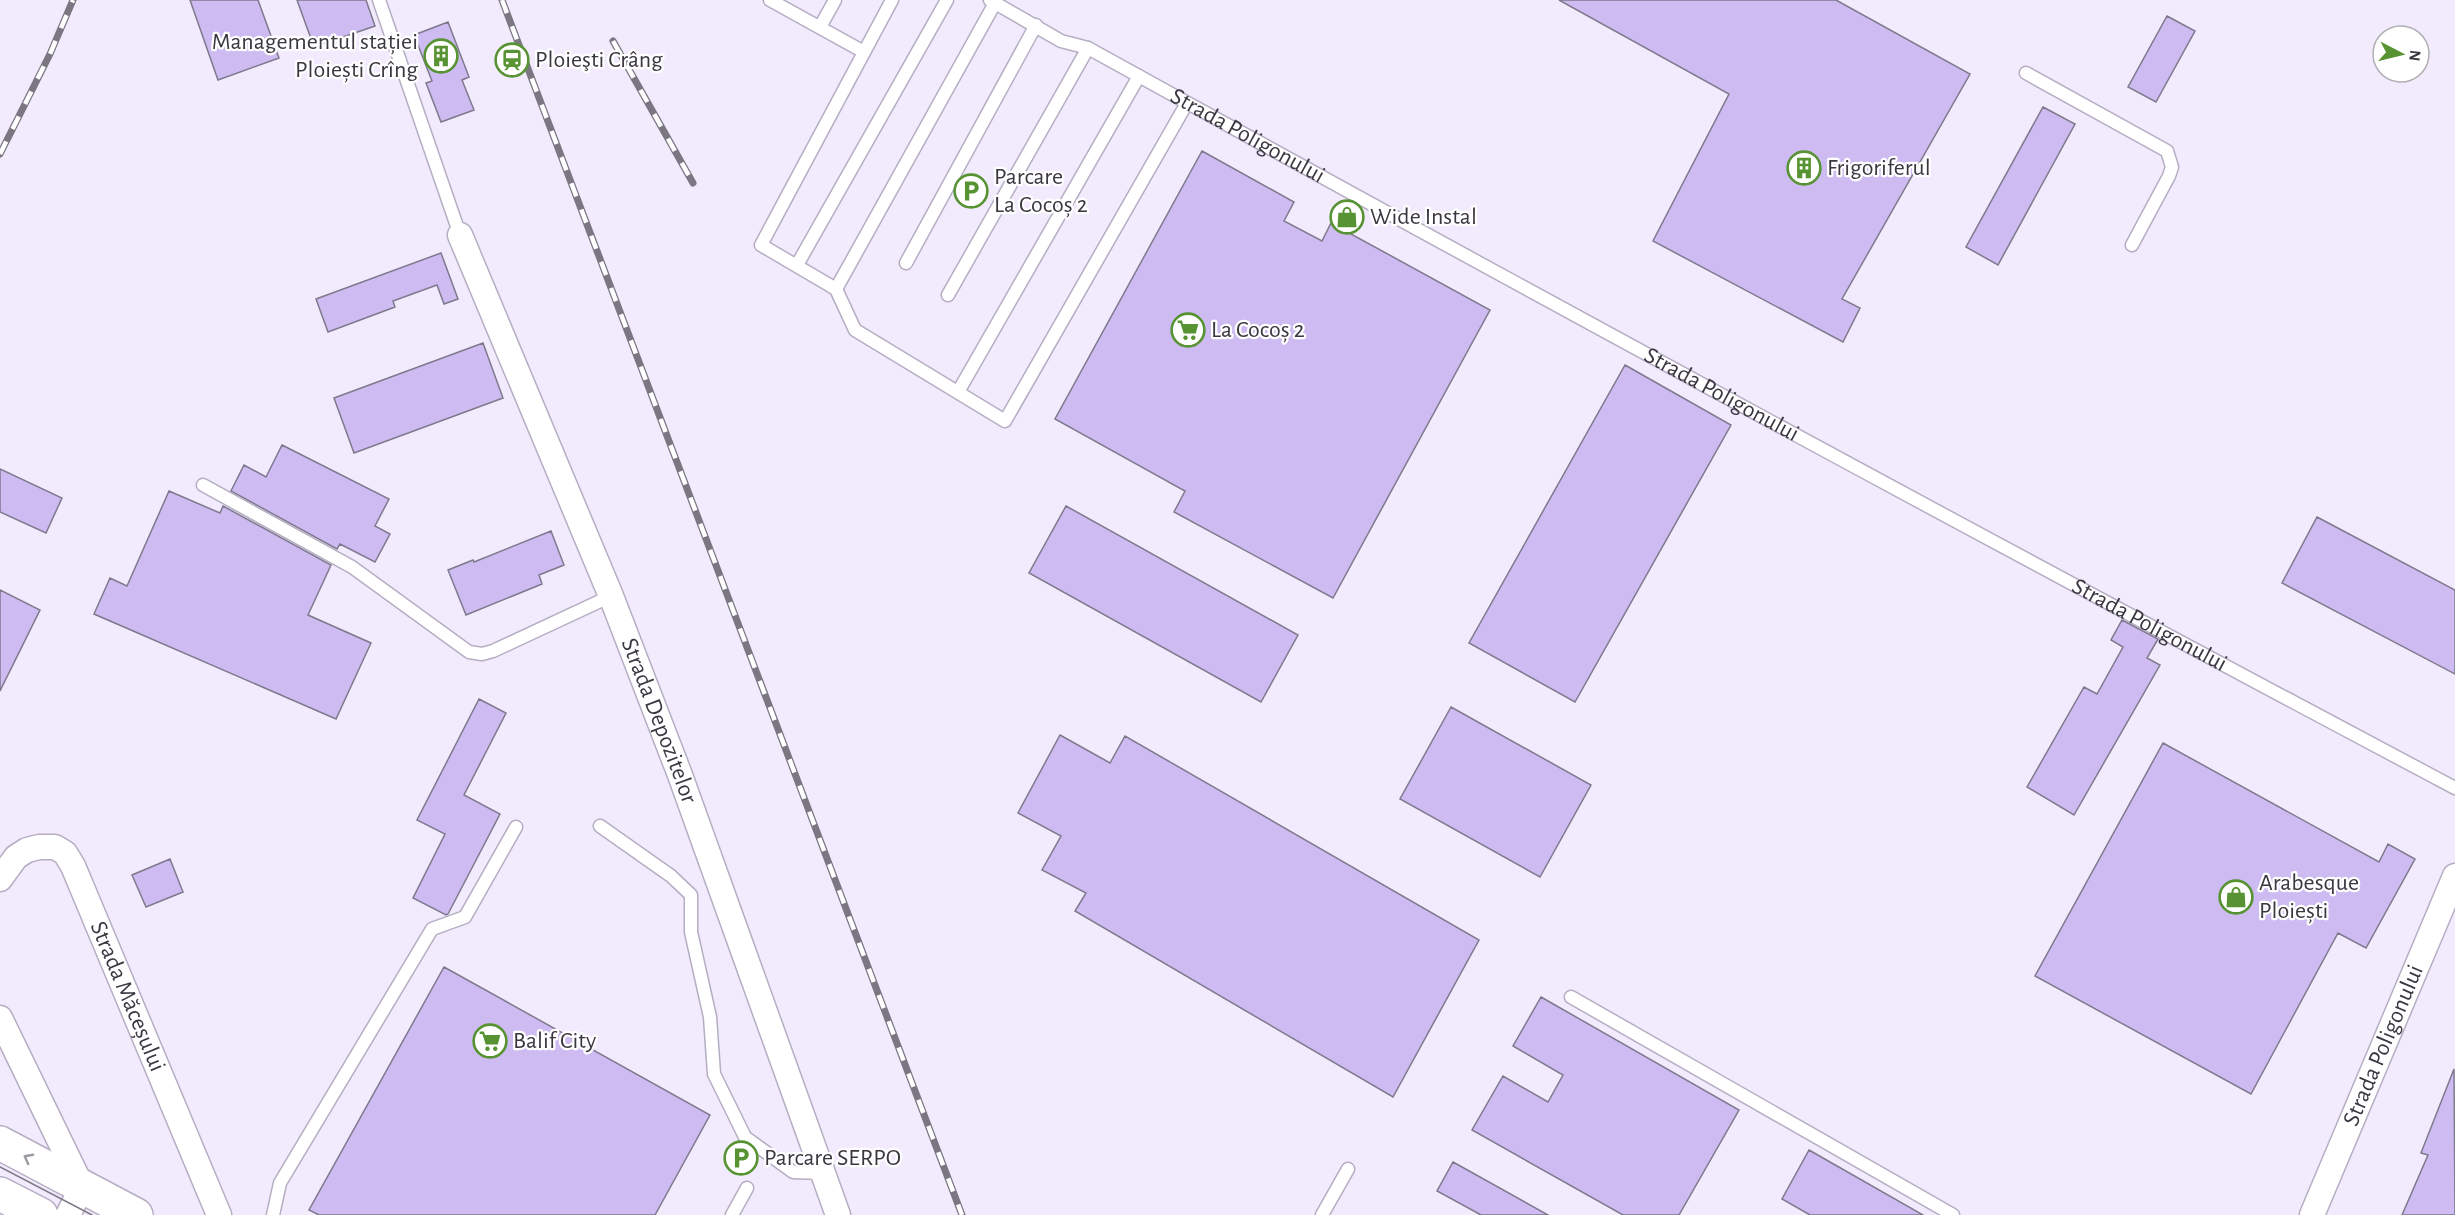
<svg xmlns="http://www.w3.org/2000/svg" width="2455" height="1215" viewBox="0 0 2455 1215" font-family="'Alegreya Sans',sans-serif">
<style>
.building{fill:#cdbbf1;stroke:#7f798d;stroke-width:1.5}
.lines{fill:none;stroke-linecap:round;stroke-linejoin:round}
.lane-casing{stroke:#b5aec3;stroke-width:15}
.street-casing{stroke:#b5aec3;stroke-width:27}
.secondary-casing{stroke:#b5aec3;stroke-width:36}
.lane{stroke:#fff;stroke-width:12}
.street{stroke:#fff;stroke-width:24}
.secondary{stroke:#fff;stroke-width:33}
.tram{stroke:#7a7682;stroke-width:1.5}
.rail-casing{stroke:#7a7682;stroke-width:7}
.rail{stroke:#fff;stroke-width:4.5;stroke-dasharray:14;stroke-linecap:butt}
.oneway{stroke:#9c9ba0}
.labels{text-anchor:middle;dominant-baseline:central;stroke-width:4.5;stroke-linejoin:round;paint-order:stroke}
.poi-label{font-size:24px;fill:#3a3740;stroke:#fff;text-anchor:start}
.street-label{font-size:24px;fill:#3a3740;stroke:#fff}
</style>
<rect width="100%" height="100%" fill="#f1ebfd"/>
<!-- building -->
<path class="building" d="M190 0H258L279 58 218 80Z
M297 0H366L375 26 314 47Z
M1559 0H1836L1970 74 1842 299 1860 308 1843 342 1653 241 1729 94Z
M2167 16 2195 31 2156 102 2128 87Z
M448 22 469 77 462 80 474 110 441 122 426 83 432 81 414 35Z
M2043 107 2075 124 1998 265 1966 247Z
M1202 151 1294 202 1284 221 1322 241 1331 223 1490 310 1333 598 1174 512 1185 491 1055 419Z
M441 253 458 299 444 304 437 285 393 301 395 307 328 332 316 299Z
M483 343 503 398 354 453 334 398Z
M1625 365 1731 425 1575 702 1469 643Z
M282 445 389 499 375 526 390 534 375 562 340 544 337 549 231 491 244 465 266 477Z
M0 469 62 498 46 533 0 512Z
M169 491 220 513 223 506 331 565 308 615 371 643 336 719 94 614 110 578 127 586Z
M1066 506 1298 635 1261 702 1029 573Z
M2317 517 2455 590V674L2282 583Z
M551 531 564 565 539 575 542 584 466 615 448 570 473 560 474 562Z
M0 590 40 610 0 691Z
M2122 620 2158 639 2147 658 2160 665 2074 815 2027 787 2084 687 2097 694 2123 647 2111 640Z
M479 699 506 713 464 795 500 814 448 914 446 915 413 898 445 834 417 820Z
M1451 707 1591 785 1540 877 1400 799Z
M1060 735 1110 763 1125 736 1479 940 1393 1097 1075 911 1086 893 1042 870 1061 836 1018 813Z
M2163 743 2379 862 2388 844 2415 859 2366 948 2338 933 2251 1094 2035 976Z
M170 859 183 892 146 907 132 875Z
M444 967 710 1115 655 1215H319L309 1210Z
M1541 997 1739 1110 1679 1215H1623L1472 1130 1503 1076 1548 1102 1563 1075 1513 1046Z
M2454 1069 2455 1215H2402L2428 1155 2421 1153Z
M1809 1150 1923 1215H1810L1782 1199Z
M1453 1162 1548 1215H1481L1437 1191Z"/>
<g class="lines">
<!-- lane casing -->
<g class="lane-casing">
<g id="lane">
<path d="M379 0 460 235"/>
<path d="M770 0 864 52"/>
<path d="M892 0 761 245 836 289 855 330 1005 421 1187 103"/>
<path id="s1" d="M990 0 1061 41 1088 48C1542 299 1997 545 2455 788"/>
<path d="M820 27 835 0"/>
<path d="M2026 73 2167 151 2172 167 2169 176 2132 245"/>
<path d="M906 263 1036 25"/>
<path d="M797 265 947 0"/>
<path d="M836 289 995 3"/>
<path d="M948 295 1088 48"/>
<path d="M958 392 1139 76"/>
<path d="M203 485 352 567 469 652 482 654 493 651 611 596"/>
<path d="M600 826 671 876 691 895V932L710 1017 714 1074 745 1137 793 1172 823 1173"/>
<path d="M1571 997 1953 1215"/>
<path d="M273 1215 280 1183 432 929 465 917 516 827"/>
<path d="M732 1215 747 1188"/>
<path d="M1322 1215 1348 1169"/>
</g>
</g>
<!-- street casing -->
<g class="street-casing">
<g id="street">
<path id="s2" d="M460 235 611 596 680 775 838 1215"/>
<path id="s3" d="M0 879 16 857 27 850 39 847H55L65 853 73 866 219 1215"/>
<path d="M0 1018 82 1187 68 1215"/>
<path id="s4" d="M2312 1215 2455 876"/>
</g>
</g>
<!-- secondary casing -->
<g class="secondary-casing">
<path id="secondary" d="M0 1143 136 1215
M0 1194 41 1215"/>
</g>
<!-- lane -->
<use href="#lane" class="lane"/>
<!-- street -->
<use href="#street" class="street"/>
<!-- secondary -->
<use href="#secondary" class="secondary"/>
<!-- tram -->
<path class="tram" d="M0 1167 92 1215"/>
<!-- rail casing -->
<g class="rail-casing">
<path id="rail" d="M502 0 962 1215
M613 41 693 183
M0 154 50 54 73 0"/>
</g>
<!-- rail -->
<use href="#rail" class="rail"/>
</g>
<!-- one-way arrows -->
<defs><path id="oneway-chevron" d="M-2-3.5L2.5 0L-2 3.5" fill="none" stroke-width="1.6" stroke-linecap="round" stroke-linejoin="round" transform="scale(1.5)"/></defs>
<use class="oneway" href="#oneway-chevron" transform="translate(28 1158) rotate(-152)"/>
<!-- icons -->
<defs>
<g id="building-ring" transform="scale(1.725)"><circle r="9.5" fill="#fff" stroke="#579332" stroke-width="1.5"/><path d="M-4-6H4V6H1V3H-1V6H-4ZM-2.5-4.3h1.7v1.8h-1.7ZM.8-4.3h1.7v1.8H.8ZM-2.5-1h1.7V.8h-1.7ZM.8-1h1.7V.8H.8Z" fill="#579332"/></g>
<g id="station-ring" transform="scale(1.725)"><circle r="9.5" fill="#fff" stroke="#579332" stroke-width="1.5"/><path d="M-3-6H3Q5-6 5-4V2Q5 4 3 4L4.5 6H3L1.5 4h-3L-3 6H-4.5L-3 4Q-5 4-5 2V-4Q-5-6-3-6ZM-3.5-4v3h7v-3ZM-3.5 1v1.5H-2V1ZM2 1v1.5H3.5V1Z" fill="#579332"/></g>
<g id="parking-ring" transform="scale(1.725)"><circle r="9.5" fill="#fff" stroke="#579332" stroke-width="1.5"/><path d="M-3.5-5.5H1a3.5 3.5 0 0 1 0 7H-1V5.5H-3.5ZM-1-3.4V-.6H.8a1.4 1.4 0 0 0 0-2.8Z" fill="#579332"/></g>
<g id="shop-ring" transform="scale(1.725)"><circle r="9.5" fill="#fff" stroke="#579332" stroke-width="1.5"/><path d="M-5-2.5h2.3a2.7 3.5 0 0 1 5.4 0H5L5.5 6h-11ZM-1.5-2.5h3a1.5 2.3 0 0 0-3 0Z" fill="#579332"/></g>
<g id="supermarket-ring" transform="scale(1.725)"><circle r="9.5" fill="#fff" stroke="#579332" stroke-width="1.5"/><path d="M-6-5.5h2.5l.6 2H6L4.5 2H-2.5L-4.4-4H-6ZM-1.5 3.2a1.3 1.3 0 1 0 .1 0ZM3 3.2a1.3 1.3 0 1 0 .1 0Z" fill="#579332"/></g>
</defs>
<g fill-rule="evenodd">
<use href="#building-ring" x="441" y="56"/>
<use href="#station-ring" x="512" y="60"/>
<use href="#building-ring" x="1804" y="168"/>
<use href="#parking-ring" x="971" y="191"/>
<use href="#shop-ring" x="1347" y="217"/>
<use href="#supermarket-ring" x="1188" y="330"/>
<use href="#shop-ring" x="2236" y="897"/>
<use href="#supermarket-ring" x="490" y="1041"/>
<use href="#parking-ring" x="741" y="1158"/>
</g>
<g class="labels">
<!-- poi labels -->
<g class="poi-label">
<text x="418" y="42" text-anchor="end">Managementul stației<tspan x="418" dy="28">Ploiești Crîng</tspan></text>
<text x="535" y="60">Ploieşti Crâng</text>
<text x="1827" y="168">Frigoriferul</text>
<text x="994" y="177">Parcare<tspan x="994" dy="28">La Cocoș 2</tspan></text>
<text x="1370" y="217">Wide Instal</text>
<text x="1211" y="330">La Cocoș 2</text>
<text x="2259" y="883">Arabesque<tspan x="2259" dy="28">Ploiești</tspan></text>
<text x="513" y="1041">Balif City</text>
<text x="764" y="1158">Parcare SERPO</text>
</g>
<!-- street labels -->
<g class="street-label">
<text stroke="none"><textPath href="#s1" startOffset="292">Strada Poligonului</textPath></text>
<text stroke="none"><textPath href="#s1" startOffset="832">Strada Poligonului</textPath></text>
<text stroke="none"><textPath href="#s1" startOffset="1318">Strada Poligonului</textPath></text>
<text stroke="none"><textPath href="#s2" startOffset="525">Strada Depozitelor</textPath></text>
<text stroke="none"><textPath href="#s3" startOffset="237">Strada Măceșului</textPath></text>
<text stroke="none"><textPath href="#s4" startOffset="184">Strada Poligonului</textPath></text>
</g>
</g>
<!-- north arrow -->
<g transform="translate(2401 54) rotate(97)"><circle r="28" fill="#ffffff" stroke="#b0afb3" stroke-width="1.5"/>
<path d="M0-4.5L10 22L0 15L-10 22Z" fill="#579332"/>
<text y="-9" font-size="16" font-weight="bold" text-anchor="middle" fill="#3a3740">N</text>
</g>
</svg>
